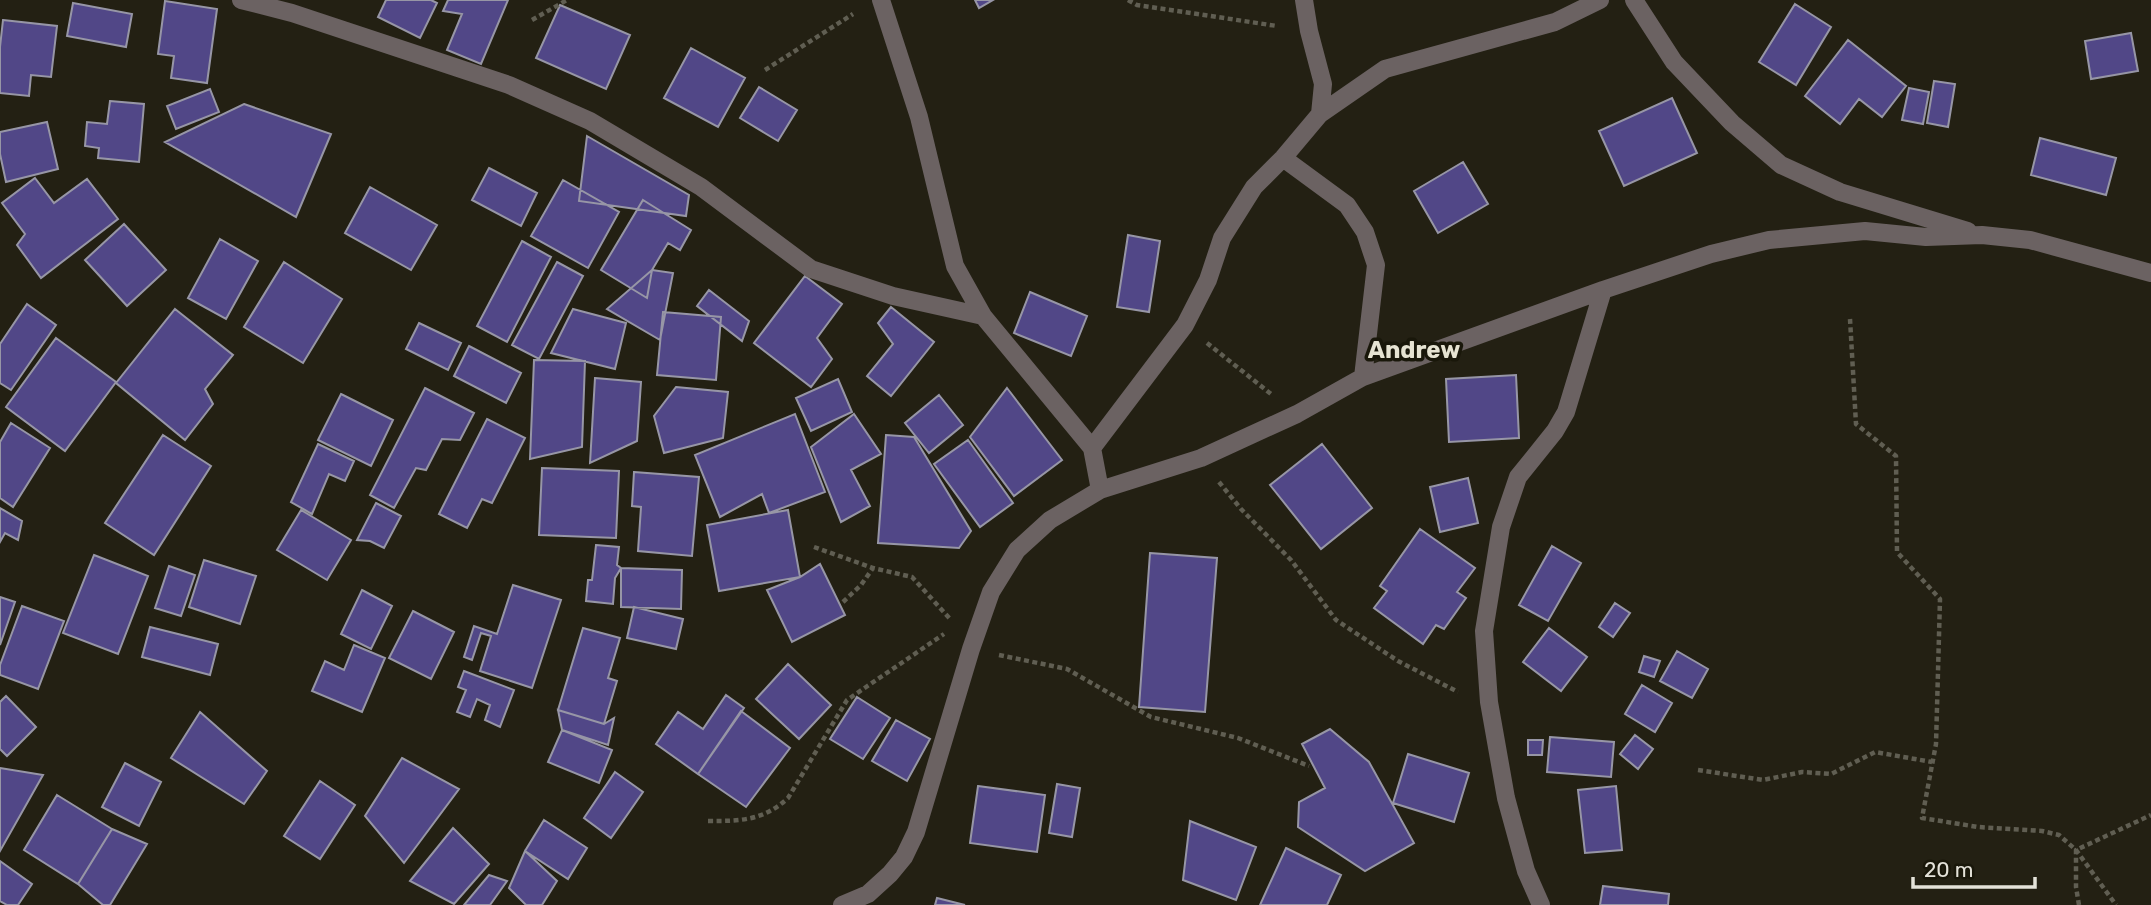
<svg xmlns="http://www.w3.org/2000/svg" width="2151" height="905" viewBox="0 0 2151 905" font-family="Rubik,sans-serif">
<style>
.building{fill:#514787;stroke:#9796a6;stroke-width:2}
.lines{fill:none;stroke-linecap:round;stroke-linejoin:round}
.path{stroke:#605e52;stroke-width:4.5;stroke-dasharray:5 3.5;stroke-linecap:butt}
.minor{stroke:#6b6262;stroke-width:18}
.labels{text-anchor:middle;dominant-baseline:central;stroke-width:7;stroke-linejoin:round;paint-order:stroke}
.quarter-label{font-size:24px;font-weight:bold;fill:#e6e3d2;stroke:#19170a}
</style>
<rect width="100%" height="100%" fill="#232013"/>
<!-- building -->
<path class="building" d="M386 0H431L437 3 420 38 378 17Z
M448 0H508L481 64 447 50 462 14 443 11Z
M975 0H993L979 8Z
M165 1 217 9 207 83 171 78 174 56 158 54Z
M73 3 132 14 126 47 67 36Z
M1795 4 1831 27 1796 85 1759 62Z
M560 5 630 35 606 89 536 58Z
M3 20 57 26 51 77 31 75 29 96 0 93V47Z
M2131 33 2138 71 2091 79 2085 41Z
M1848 40 1906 86 1882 117 1859 99 1840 124 1805 96Z
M691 48 745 78 718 127 664 98Z
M1934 81 1955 84 1948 127 1927 123Z
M759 87 797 110 778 141 740 118Z
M1909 88 1929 92 1923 124 1902 120Z
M210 89 219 112 176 129 167 106Z
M1672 98 1697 153 1624 186 1599 131Z
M110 101 144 104 139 162 98 158 99 148 85 146 87 122 107 124Z
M244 104 331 134 296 217 165 142Z
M47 122 58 169 6 182 0 154V132Z
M587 136 689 195 686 216 579 201Z
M2040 138 2116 158 2106 195 2031 175Z
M1463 162 1488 204 1438 233 1414 191Z
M489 168 537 193 521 226 472 200Z
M35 178 54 203 87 179 118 219 41 278 17 245 25 234 2 203Z
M563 180 619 212 588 268 531 236Z
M370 187 437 225 411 270 345 233Z
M643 200 691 230 680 250 668 243 652 270 647 298 601 270Z
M124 224 166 270 127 306 85 260Z
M1128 235 1160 241 1149 312 1117 307Z
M220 239 258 261 226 319 188 298Z
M522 241 551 257 507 342 477 326Z
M284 262 342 299 303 363 244 327Z
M557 262 583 276 539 359 512 345Z
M652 270 673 273 660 340 607 309Z
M805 276 842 304 817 338 832 359 811 387 754 343Z
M709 290 749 321 742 341 697 306Z
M1030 292 1087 316 1071 356 1014 333Z
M27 304 56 325 11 390 0 383V344Z
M891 307 934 342 891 396 867 376 893 344 878 323Z
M175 309 233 355 205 389 213 404 185 440 116 383Z
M573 309 626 323 615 369 551 353Z
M663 312 721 317 716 380 657 375Z
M419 323 461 343 448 370 406 349Z
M56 338 116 382 65 451 6 407Z
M469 346 521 373 506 403 454 376Z
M534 360 585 361 582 447 530 459Z
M1516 375 1519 438 1449 442 1446 379Z
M595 378 641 382 637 441 590 463Z
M838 379 852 412 811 431 796 398Z
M676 387 728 392 723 438 664 453 654 416Z
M425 388 474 413 460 440 442 439 426 470 416 468 394 508 370 495Z
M1007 388 1062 460 1014 496 970 437Z
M341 394 393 420 371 466 318 440Z
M939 395 963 425 929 453 905 423Z
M795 414 825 492 769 513 762 494 720 517 695 455Z
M854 414 881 454 851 470 870 506 841 522 811 447Z
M487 419 525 438 492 503 482 499 467 528 439 514Z
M11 423 50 448 13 507 0 498V442Z
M163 435 211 466 154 555 105 523Z
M886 435 914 437 971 531 959 548 878 543Z
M968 440 1013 503 980 527 934 464Z
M318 444 354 461 345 481 329 474 312 514 291 502Z
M1322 444 1372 508 1321 549 1270 485Z
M542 468 619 471 616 538 539 535Z
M634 472 699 477 692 556 638 551 641 507 632 506Z
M1468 478 1478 523 1440 532 1430 487Z
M376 503 401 516 384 548 370 541 357 540Z
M0 508 22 521 18 540 5 533 0 542Z
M301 510 351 540 327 580 277 550Z
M788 510 800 577 719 591 707 525Z
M1420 529 1475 568 1457 592 1466 598 1444 629 1436 625 1423 644 1374 608 1387 591 1380 586Z
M596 545 619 547 617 565 621 568 615 578 613 604 586 601 588 580H592Z
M1552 546 1581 563 1548 621 1519 605Z
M1150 553 1217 558 1205 712 1139 707Z
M94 555 148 576 118 654 63 633Z
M204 560 256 576 240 624 189 607Z
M820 564 845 615 792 642 767 590 800 577Z
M169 566 195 575 181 616 155 608Z
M621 568 682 570 681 609 621 607Z
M513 585 561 600 532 688 480 671 491 636 481 633 472 660 464 657 474 626 497 634Z
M362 590 392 606 371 649 341 634Z
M0 597 15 602 0 645Z
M1615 603 1630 613 1613 637 1599 627Z
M22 606 64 621 38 689 0 675V665Z
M634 607 683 619 676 649 627 638Z
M413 611 454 632 431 679 389 658Z
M150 627 218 644 210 675 142 657Z
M583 628 620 638 608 678 617 681 604 724 558 710Z
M1549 628 1587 657 1561 691 1523 662Z
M354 645 385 658 362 712 312 691 325 661 344 670Z
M1677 651 1708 669 1692 698 1660 681Z
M1644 656 1660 661 1654 677 1639 672Z
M788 664 831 705 799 739 756 699Z
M464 671 514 690 500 727 485 720 490 705 477 699 470 717 457 712 466 690 458 687Z
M1642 685 1672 703 1655 732 1625 714Z
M726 695 744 708 698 774 656 744 678 712 703 729Z
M6 696 36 727 7 756 0 749V702Z
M857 697 890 718 863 759 830 739Z
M558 710 604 724 614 718 608 745 562 730Z
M741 711 790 748 746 807 698 774Z
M200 712 267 771 244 804 171 758Z
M896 720 930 739 907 781 872 761Z
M1330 729 1369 762 1414 843 1365 871 1298 827 1299 802 1325 788 1302 744Z
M562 730 612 750 599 783 548 762Z
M1635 735 1653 749 1638 769 1620 754Z
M1550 737 1614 742 1611 777 1547 772Z
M1528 740H1543L1542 755H1528Z
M1408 754 1469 773 1454 822 1393 803Z
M402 758 459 789 404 863 365 816Z
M125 763 161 782 139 826 102 807Z
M0 768 43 775 0 851Z
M615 772 643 792 611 838 584 818Z
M320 781 355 805 320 859 284 836Z
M1057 784 1080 788 1072 837 1049 833Z
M978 786 1045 795 1037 852 970 843Z
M1616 786 1622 850 1585 853 1578 790Z
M57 795 112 829 78 884 24 850Z
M544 820 587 848 568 879 525 851Z
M1190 821 1256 847 1236 900 1183 880Z
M453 828 489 864 454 904 410 881Z
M112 829 147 844 110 905H103L78 884Z
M1286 848 1341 875 1327 905H1260Z
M525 851 557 881 542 905H526L509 888Z
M0 861 32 884 18 905H7L0 901Z
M489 875 507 881 490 905H464Z
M1603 886 1669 894 1668 905H1600Z
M937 898 965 905H935Z"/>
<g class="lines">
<!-- path -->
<path class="path" d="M1128 0 1137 5 1277 26
M532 20 567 0
M765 70 853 14
M1850 319 1856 424 1896 456 1897 552 1940 599 1936 744 1922 818 1978 827 2042 831 2059 835 2076 850 2116 905
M1207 343 1271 394
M1219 482 1241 509 1291 560 1336 620 1398 661 1458 692
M814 547 873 568 912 577 951 620
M843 602 861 585 873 568
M999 655 1067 669 1151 717 1238 738 1309 766
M1698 770 1763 780 1802 772 1831 774 1875 752 1932 762
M708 821C740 821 763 821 788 798L847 700 944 634
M2079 905 2076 887V850L2151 815"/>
<!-- minor -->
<path class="minor" d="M241 0 292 13 509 85 590 121 701 187 811 269 893 296 983 316
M881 0 919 117 955 266 983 316 1092 448 1100 490
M1304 0 1309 31 1323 84 1320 114
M1634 0 1674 62 1732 123 1781 165 1840 192 1968 231
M1283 158 1347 205 1365 232 1376 265 1363 377
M1092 448 1185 325 1208 280 1222 238 1254 187 1283 158 1320 114 1385 69 1555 22 1600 0
M842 905 868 894 890 874 904 857 916 832 971 649 991 592 1017 550 1050 520 1100 490 1201 458 1297 414 1363 377 1603 290 1711 254 1769 240 1865 231 1926 237 1982 235 2030 240 2151 273
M1541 905 1526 871 1506 798 1489 702 1484 631 1501 527 1518 477 1555 431 1566 412 1603 290"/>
</g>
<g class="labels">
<!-- quarter labels -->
<g class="quarter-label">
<text x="1414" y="350">Andrew</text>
</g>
</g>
<!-- scale -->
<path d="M1913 877v10h122v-10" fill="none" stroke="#e4e2d9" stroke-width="3.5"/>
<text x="1924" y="877" font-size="21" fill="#e4e2d9" stroke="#19170a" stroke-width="5" paint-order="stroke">20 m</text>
</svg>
